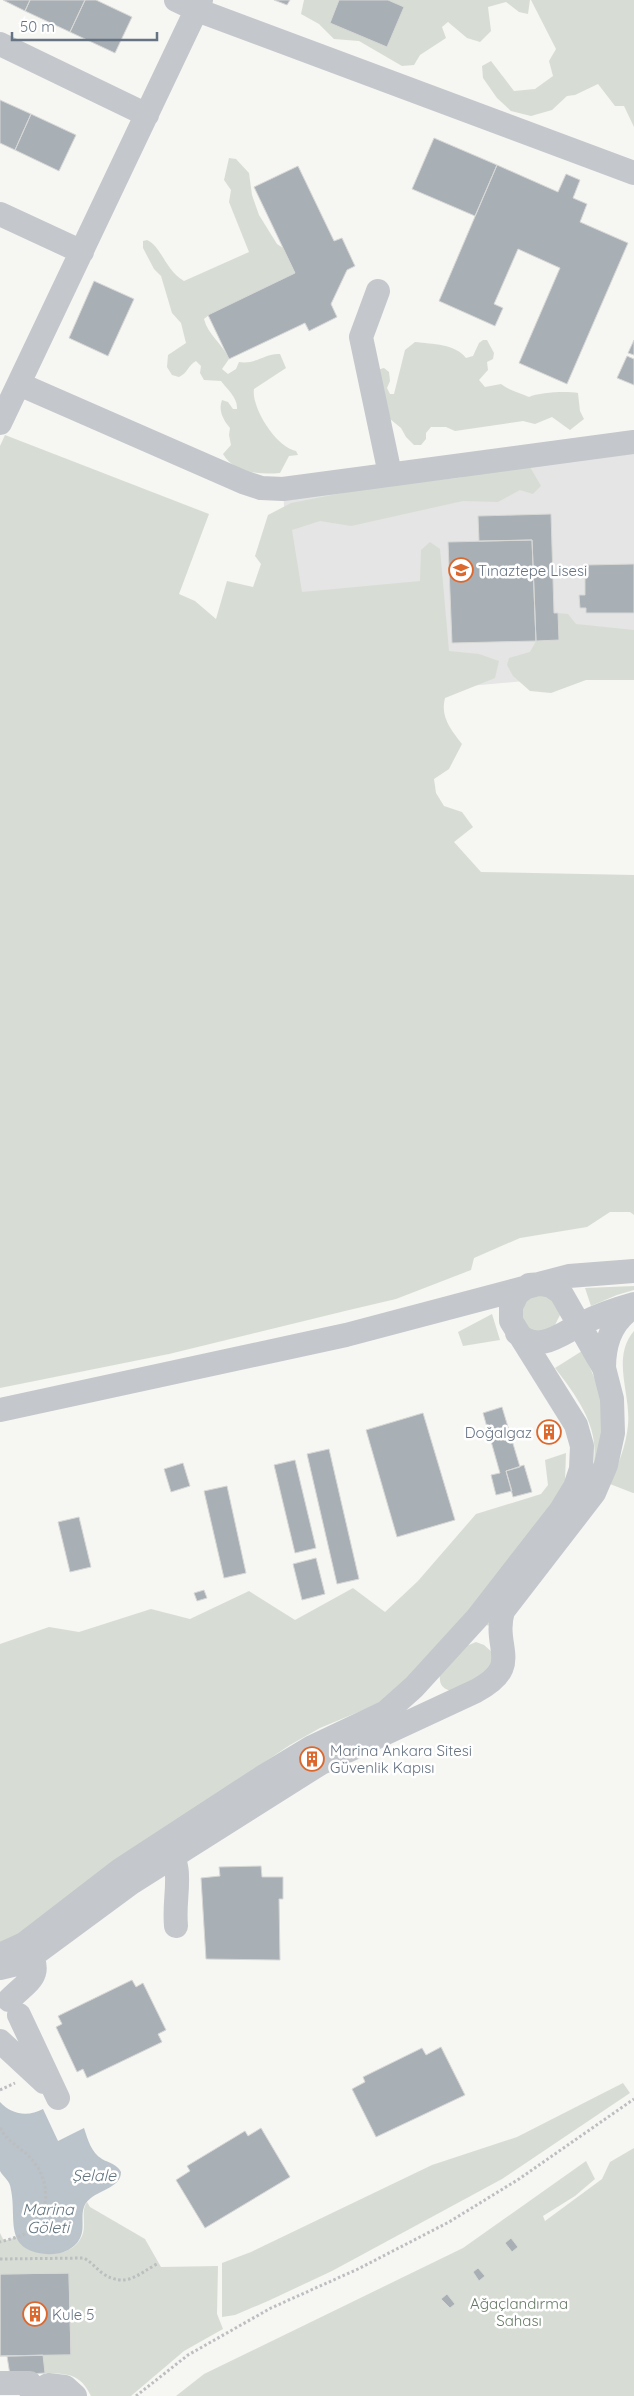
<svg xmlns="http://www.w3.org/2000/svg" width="634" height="2396" viewBox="0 0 634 2396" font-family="Quicksand,sans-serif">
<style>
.built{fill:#e4e5e4}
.green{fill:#d7ddd4}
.water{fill:#bbc4ca}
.building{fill:#a8afb5;stroke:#d7d8d6}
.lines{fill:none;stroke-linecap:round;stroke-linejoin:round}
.path{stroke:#bcbec0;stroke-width:3;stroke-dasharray:2.5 2.5;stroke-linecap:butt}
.minor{stroke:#c4c7cb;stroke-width:24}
.labels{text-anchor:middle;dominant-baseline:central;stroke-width:5;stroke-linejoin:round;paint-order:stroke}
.poi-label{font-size:15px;fill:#667383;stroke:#fff;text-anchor:start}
.park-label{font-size:15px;fill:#677a65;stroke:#fff}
.water-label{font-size:16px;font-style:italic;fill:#62747f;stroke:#fff}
</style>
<rect width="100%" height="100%" fill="#f6f6f3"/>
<!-- built -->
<path class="built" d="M634 442V671L447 688 291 616 283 489Z"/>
<!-- green -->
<path class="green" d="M304 0H530L528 14 519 12 506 2 488 7 491 31 480 42 467 38 448 22 442 27 446 38 420 55 414 65 402 66 359 41 334 39 319 24 301 14Z
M531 0H634V127L624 106H615L598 84 575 95 567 96 552 110 531 116 511 111 497 98 483 78 482 66 491 61 514 91 535 89 553 76 549 61 556 49Z
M229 158 236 159 249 173 252 195 259 215 277 244 283 248 295 273 209 315 204 319C208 335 222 343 229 359L222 369 228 374 236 369 239 362C255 365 265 353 280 354L286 368 254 389C251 408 277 448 296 451L298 455 289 456 280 473C260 475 234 473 223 454L231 445 229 435 230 428C223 420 218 410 222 400L228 402 233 409H237C238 398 227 389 221 381L204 380 200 373 201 366 196 361C188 365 188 373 179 377L172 375 167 367 168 355 186 343 181 323 172 313 161 276 154 269 143 248V241L147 240C162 247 165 270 184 281L249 252 229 202 231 190 224 180Z
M483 340H487L494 353 493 359 487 362 488 370 479 380 485 387 501 384C510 391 519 392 529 397 540 392 567 391 578 393L580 411 584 419 570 430 552 417 535 424 523 421 455 431 446 427H431L426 433V439L421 445H414L406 437 401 428 390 419 377 370 384 368 389 372 390 381 387 388 390 394H394L405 350 415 342C432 344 456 344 466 358L473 356 479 343Z
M5 435 209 514 179 594 195 601 216 619 227 581 253 587 261 564 255 556 268 515 291 503 368 488 458 478 496 469 530 467 541 486 533 494 520 490 498 502 463 501 351 526 320 521 292 530 302 592 420 581 421 550 430 542 440 549 449 651 479 654 499 661 495 678 445 698C440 717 451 730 462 744L449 769 434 779 436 793 444 806 462 812 473 827 454 842 481 872 634 875V1215L630 1212H610L587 1227 520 1238 474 1258 471 1270 396 1299 345 1311 169 1354 0 1388V446Z
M558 613 568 614 576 624 634 630V680H586L551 693 530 691 513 676 507 665 509 658 530 652 536 641 559 640Z
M634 1286V1290L617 1295 591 1306 585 1288Z
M551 1294 560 1315 553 1329 545 1333 529 1330C519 1318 522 1311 527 1297Z
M492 1314 500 1340 463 1346 458 1332Z
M634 1331V1493H633L610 1484C618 1465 626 1446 628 1425 631 1393 611 1358 634 1331Z
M582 1351C609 1403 612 1439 587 1492L494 1611 491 1626 480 1624 584 1493C609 1443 586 1408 555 1368Z
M566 1453 565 1481 559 1495 469 1610 387 1700 320 1728 290 1745 102 1870 7 1944 0 1945V1644L49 1627 79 1632 151 1609 190 1619 249 1591 295 1620 353 1588 385 1612 418 1581 476 1514 541 1494 548 1485 545 1460Z
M476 1642 484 1645 493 1653V1670L450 1691C442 1688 439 1684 440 1675L464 1647Z
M623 2083 630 2093 502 2179 332 2271 268 2301 235 2315 222 2317V2263L251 2252 432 2165 517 2137Z
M634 2148V2396H176L204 2374 463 2248 586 2161 595 2179 575 2196 543 2216 545 2221 602 2179 610 2162Z
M87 2202 90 2207 145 2239 161 2267 218 2266 217 2314 223 2329 184 2351 131 2396H91C80 2373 68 2374 45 2373L43 2355H71L69 2273 0 2274V2233L4 2241 16 2237C31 2256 70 2262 82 2236 87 2224 80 2212 87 2202Z"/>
<!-- water -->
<path class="water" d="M0 2102C12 2115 28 2117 43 2109L58 2141 84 2128C88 2140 91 2152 102 2159 109 2163 117 2164 121 2172 121 2189 95 2190 86 2203 78 2215 88 2230 77 2243 69 2252 58 2255 46 2254 3 2250 17 2219 11 2190 10 2180 4 2178 0 2171 0 2165 0 2113 0 2102Z"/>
<!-- building -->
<path class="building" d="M3 0H30L25 11Z
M30 0H85L70 32 25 11Z
M85 0H96L132 17 115 53 70 32Z
M274 0H290L287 5Z
M339 0H388L404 7 387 47 330 23Z
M0 100 31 114 15 150 0 143Z
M31 114 76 135 59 171 15 150Z
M434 138 497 165 475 216 412 189Z
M497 165 558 192 566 174 580 180 573 198 587 204 580 222 628 243 567 384 519 363 560 268 518 249 494 304 503 308 495 326 439 301Z
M298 166 334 241 342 238 355 266 347 270 331 304 337 317 309 331 305 323 229 359 208 315 295 273 254 187Z
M94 281 134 299 108 356 69 338Z
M634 340V355L628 353Z
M627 356 634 359V385L617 378Z
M551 514 554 613H558L559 640 536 641 532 540 479 541 478 516Z
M532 540 536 641 452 643 448 542Z
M634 564V613H586V608H580L579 595H585V565Z
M502 1407 520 1467 506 1471 512 1491 496 1495 491 1475 500 1473 483 1413Z
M423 1413 455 1520 397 1537 366 1430Z
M554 1421 558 1439 544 1443 540 1424Z
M329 1449 359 1579 337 1584 307 1454Z
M295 1460 316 1548 295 1553 274 1465Z
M183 1463 190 1486 171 1492 164 1469Z
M524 1465 532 1492 513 1497 506 1471Z
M227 1486 246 1573 224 1578 204 1491Z
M79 1517 91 1567 70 1572 58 1522Z
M316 1558 325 1594 302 1600 293 1564Z
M204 1590 207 1598 197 1601 194 1593Z
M261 1866 262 1877H283V1899H279L280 1960 206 1959 201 1878 220 1876 219 1867Z
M132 1980 136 1987 143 1983 166 2030 158 2034 162 2042 87 2078 83 2069 77 2072 56 2027 62 2024 58 2016Z
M441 2047 465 2095 376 2137 352 2089 365 2082 363 2077 422 2048 426 2055Z
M261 2128 290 2177 205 2228 176 2180 190 2171 187 2166 245 2131 248 2136Z
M511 2238 518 2247 512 2252 505 2243Z
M478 2268 485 2276 479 2281 473 2272Z
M69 2273 71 2355 0 2356V2274Z
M69 2273 71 2355 0 2356V2274Z
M447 2294 455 2304 450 2308 441 2299Z
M43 2355 45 2373 10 2375 7 2356Z"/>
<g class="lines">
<!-- path -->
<path class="path" d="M0 2090 15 2083
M0 2128C8 2143 23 2148 33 2161 50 2180 51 2215 29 2231 21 2237 10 2239 0 2242
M0 2259 84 2258C91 2262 96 2268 102 2273 126 2289 138 2274 157 2264
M136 2396 188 2355 271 2308 358 2269 449 2222 519 2179 634 2099"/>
<!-- minor -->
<path class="minor" d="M176 0 197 10 634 173
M0 44 147 115
M0 214 82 252
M378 291 361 337 390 474
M19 384 243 482 261 488 283 489 634 442
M0 423 201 0
M517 1333C538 1355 562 1333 583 1323 599 1315 616 1309 634 1304
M604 1368C604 1344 612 1320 634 1307
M0 1410 346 1335 569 1276 634 1271
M167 1843C185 1872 173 1894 176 1926
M0 1955 24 1944 120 1870 264 1776 312 1747 386 1712 414 1687 477 1618 561 1510 575 1487 581 1469 582 1446 576 1425 511 1321V1307L517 1294 529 1285 542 1284 551 1286 561 1293 604 1368 612 1399 613 1433 606 1465 594 1493 503 1611C492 1649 524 1665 476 1691L321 1763 131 1883 32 1956 21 1963 0 1968
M9 2000C29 1980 45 1976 27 1947
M19 2015 58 2098
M0 2041 44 2082
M0 2383H30L32 2396
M48 2385 65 2387 75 2396"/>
</g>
<!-- icons -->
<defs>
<g id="school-ring" transform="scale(1.25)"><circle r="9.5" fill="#fff" stroke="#dc682d" stroke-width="1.5"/><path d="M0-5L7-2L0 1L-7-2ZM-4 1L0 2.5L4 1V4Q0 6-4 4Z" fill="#dc682d"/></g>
<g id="building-ring" transform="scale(1.25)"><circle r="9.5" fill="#fff" stroke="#dc682d" stroke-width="1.5"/><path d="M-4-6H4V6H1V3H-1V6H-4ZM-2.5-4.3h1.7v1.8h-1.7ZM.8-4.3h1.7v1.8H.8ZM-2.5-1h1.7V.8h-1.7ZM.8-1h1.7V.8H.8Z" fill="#dc682d"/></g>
</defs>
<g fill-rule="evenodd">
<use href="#school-ring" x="461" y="570"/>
<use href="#building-ring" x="549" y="1432"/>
<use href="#building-ring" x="312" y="1759"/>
<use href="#building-ring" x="35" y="2314"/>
</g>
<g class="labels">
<!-- poi labels -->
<g class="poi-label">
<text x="478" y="570">Tınaztepe Lisesi</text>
<text x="532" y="1432" text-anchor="end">Doğalgaz</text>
<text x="330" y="1750">Marina Ankara Sitesi<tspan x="330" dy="17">Güvenlik Kapısı</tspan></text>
<text x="52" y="2314">Kule 5</text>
</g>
<!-- park labels -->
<g class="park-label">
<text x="519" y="2303">Ağaçlandırma<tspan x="519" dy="17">Sahası</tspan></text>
</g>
<!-- water labels -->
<g class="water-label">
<text x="94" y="2175">Şelale</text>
<text x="48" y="2209">Marina<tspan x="48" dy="18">Göleti</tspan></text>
</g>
</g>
<!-- scale -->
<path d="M12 32v8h145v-8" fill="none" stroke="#667383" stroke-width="2.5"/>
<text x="20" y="32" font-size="15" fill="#667383" stroke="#ffffff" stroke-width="4" paint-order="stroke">50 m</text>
</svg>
